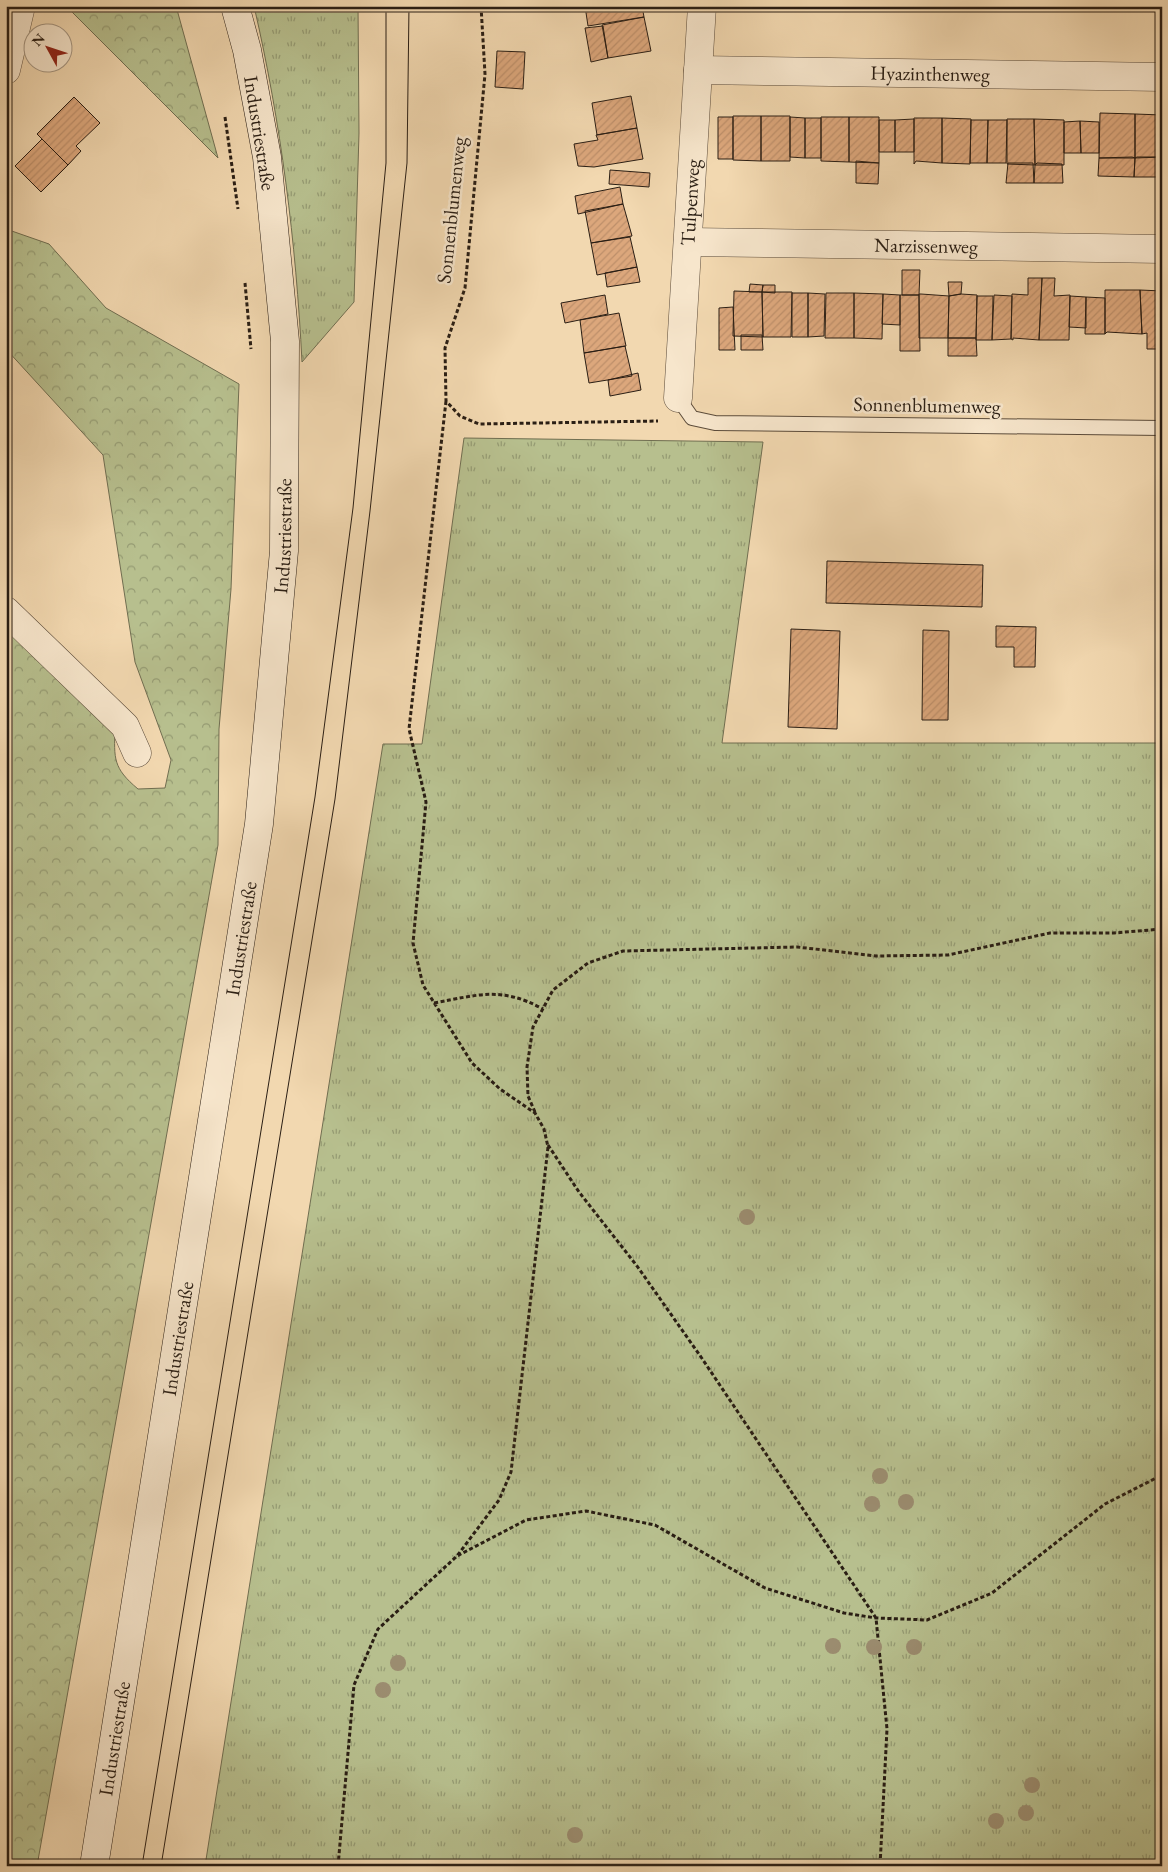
<svg xmlns="http://www.w3.org/2000/svg" width="1168" height="1872" viewBox="0 0 1168 1872" font-family="'EB Garamond',serif">
<style>
.grass{fill:url(#grass-tufts);stroke:#706e51}
.forest{fill:url(#forest-crowns);stroke:#706e51}
.building{fill:url(#building-hatch);stroke:#2a1e14}
.lines{fill:none;stroke-linecap:round;stroke-linejoin:round}
.service-casing{stroke:#5c4c3b;stroke-width:16}
.minor-casing{stroke:#5c4c3b;stroke-width:29}
.secondary-casing{stroke:#2a1e14;stroke-width:29}
.path{stroke:#2a1e14;stroke-width:3;stroke-dasharray:4 2.5;stroke-linecap:butt}
.service{stroke:#f7e6cc;stroke-width:14}
.minor{stroke:#f7e6cc;stroke-width:28}
.secondary{stroke:#f7e6cc;stroke-width:28}
.tram{stroke:#2a1e14;stroke-width:1}
.tree{fill:#9b8c6f}
.labels{text-anchor:middle;dominant-baseline:central;stroke-width:5;stroke-linejoin:round;paint-order:stroke}
.street-label{font-size:20px;fill:#2a1e14;stroke:#f7e6cc}
</style>
<defs>
<pattern id="grass-tufts" width="24" height="20" patternUnits="userSpaceOnUse" patternTransform="scale(1.25)"><rect width="24" height="20" fill="#b7bf8e"/><path d="M3 7l-1-3M5 7V3M7 7l1-3M15 17l-1-3M17 17v-4M19 17l1-3" fill="none" stroke="#959b73"/></pattern>
<pattern id="forest-crowns" width="20" height="18" patternUnits="userSpaceOnUse" patternTransform="scale(1.25)"><rect width="20" height="18" fill="#b7bf8e"/><path d="M2 6a3 3 0 1 1 6 0M12 15a3 3 0 1 1 6 0" fill="none" stroke="#959b73"/></pattern>
<pattern id="building-hatch" width="6" height="6" patternUnits="userSpaceOnUse" patternTransform="scale(1.25)"><rect width="6" height="6" fill="#dca77c"/><path d="M-1 1l2-2M0 6l6-6M5 7l2-2" fill="none" stroke="#bd8f6a"/></pattern>
</defs>
<rect width="100%" height="100%" fill="#f2d8b0"/>
<filter id="stains"><feTurbulence type="fractalNoise" baseFrequency=".004" numOctaves="4"/><feColorMatrix values="0 0 0 0 .2 0 0 0 0 .09 0 0 0 0 .02 0 0 0 .5 -.17"/></filter>
<radialGradient id="worn" r=".72"><stop offset=".6" stop-color="#630" stop-opacity="0"/><stop offset="1" stop-color="#630" stop-opacity=".3"/></radialGradient>
<!-- grass -->
<path class="grass" d="M254 6H358L359 133 354 302 302 362C296 242 281 123 254 6Z
M464 438 763 442 722 743H1162V1866H205L383 744H422Z"/>
<!-- forest -->
<path class="forest" d="M66 6H176L218 158Z
M6 229 49 244 106 308 239 384 231 589 219 729 218 845 37 1866H6V623L115 728C114 759 113 768 138 789L165 788 171 760 135 662 103 455 6 349Z"/>
<!-- building -->
<path class="building" d="M585 6H642L644 17 588 26Z
M644 17 651 51 608 58 602 25Z
M603 26 608 58 591 62 585 28Z
M497 51 525 52 523 89 495 87Z
M631 96 637 128 597 135 592 103Z
M74 97 100 123 76 146 81 151 68 165 37 134Z
M1100 113 1135 114V158H1099Z
M1135 114 1162 115V157L1135 158Z
M733 116H761V161L733 160Z
M761 116H790V161H761Z
M718 117H733V159H718Z
M790 117 805 118V158L790 157Z
M821 117H849V162L821 161Z
M849 117H879V163L849 162Z
M805 118H821V158H805Z
M914 118H942V163L916 161 914 164Z
M942 118 971 119 970 164 942 163Z
M914 119V152H895V120Z
M1007 119H1034L1035 165 1007 164Z
M1034 119 1064 120V165H1035Z
M879 120H895V152H879Z
M971 120H988L987 163H970Z
M988 120H1007L1006 163H987Z
M1080 121 1081 153H1064V122Z
M1080 121 1099 122V153H1081Z
M637 128 643 159 594 167 578 166 574 144 598 140 596 135Z
M42 139 68 165 41 192 15 166Z
M1132 157 1135 158 1134 177 1098 176 1099 158Z
M1137 157H1162V177H1134L1135 158Z
M856 161 879 163 878 184 856 183Z
M1008 163H1033L1034 183H1006Z
M1037 163 1062 164 1063 183H1034L1035 165Z
M610 170 650 173 649 187 609 184Z
M620 187 623 204 578 214 575 196Z
M623 204 632 236 591 243 585 211Z
M630 237 637 267 597 275 591 243Z
M637 267 640 282 607 287 605 273Z
M902 270H920L919 295H902Z
M1028 278H1042L1039 340 1013 338V340L1011 339 1012 294 1028 295Z
M1042 278H1055L1054 296 1070 295 1069 340H1039Z
M948 282H962L961 294 949 296Z
M750 284 763 285 762 292H749Z
M763 285H775V293L762 292Z
M1105 290H1140L1142 334 1107 332 1105 334Z
M1140 290 1162 291V349H1147V333L1142 334Z
M734 291 762 292 763 337 733 336Z
M762 292H792L791 337H763Z
M792 293H808V337H792Z
M808 293 825 294 824 336 808 337Z
M826 293H854V338H825Z
M854 293 883 294 882 339 854 338Z
M883 294 900 295V325L882 324Z
M921 294 949 296 948 338H919V294Z
M961 294 977 295 976 338H948L949 296Z
M605 295 608 314 565 323 561 303Z
M900 295H919L920 351H900Z
M994 295 1012 296 1011 339 992 340Z
M977 296H993L992 340H976Z
M1070 296 1086 297V328L1069 327Z
M1086 297 1105 298V334H1085Z
M733 307 735 350H719V308Z
M619 313 626 346 584 353 580 320Z
M741 335H762L763 350H741Z
M948 338H976L977 356H948Z
M625 346 632 376 589 383 584 353Z
M638 373 641 390 610 396 608 380Z
M6 442 12 448 6 454Z
M827 561 983 565 982 607 826 603Z
M996 626 1036 627 1035 667H1014V647H996Z
M791 629 840 631 837 729 788 727Z
M923 630 949 631 948 720H922Z"/>
<g class="lines">
<!-- service casing -->
<g class="service-casing">
<path id="service" d="M678 398 692 418 715 423 1162 428"/>
</g>
<!-- minor casing -->
<g class="minor-casing">
<g id="minor">
<path d="M6 70 21 6"/>
<path id="s1" d="M698 70 1162 77"/>
<path id="s2" d="M688 242 1162 249"/>
<path id="s3" d="M678 398 702 6"/>
<path d="M6 611 125 726 137 753"/>
</g>
</g>
<!-- secondary casing -->
<g class="secondary-casing">
<g id="secondary">
<path id="s4" d="M94 1866 259 824 284 551 285 341 267 157 247 50 235 6"/>
</g>
</g>
<!-- path -->
<path class="path" d="M481 6 485 74 465 288 445 348 446 401 460 416 479 424 658 421
M225 117 238 209
M245 283 251 349
M446 401 409 729 426 802 413 943 423 985 472 1063 500 1089 535 1113 544 1129 548 1147 511 1472 499 1500 457 1556
M434 1003C478 995 501 986 543 1009
M535 1112 528 1096 527 1067 533 1027 553 990 588 963 623 951 797 947 876 956 948 955 1050 933H1114L1162 929
M548 1145 579 1192 637 1266 701 1357 876 1618 887 1729 880 1866
M338 1866 354 1685 378 1629 457 1556 526 1520 586 1511 655 1525 765 1588 844 1613 876 1618 927 1620 992 1593 1105 1504 1162 1475"/>
<!-- service -->
<use href="#service" class="service"/>
<!-- minor -->
<use href="#minor" class="minor"/>
<!-- secondary -->
<use href="#secondary" class="secondary"/>
<!-- tram -->
<path class="tram" d="M142 1866 315 797 353 508 386 163V6
M161 1866 335 799 370 511 407 163 409 6"/>
</g>
<!-- trees -->
<g class="tree">
<circle cx="747" cy="1217" r="8"/>
<circle cx="880" cy="1476" r="8"/>
<circle cx="906" cy="1502" r="8"/>
<circle cx="872" cy="1504" r="8"/>
<circle cx="833" cy="1646" r="8"/>
<circle cx="874" cy="1647" r="8"/>
<circle cx="914" cy="1647" r="8"/>
<circle cx="398" cy="1663" r="8"/>
<circle cx="383" cy="1690" r="8"/>
<circle cx="1032" cy="1785" r="8"/>
<circle cx="1026" cy="1813" r="8"/>
<circle cx="996" cy="1821" r="8"/>
<circle cx="575" cy="1835" r="8"/>
</g>
<g class="labels">
<!-- street labels -->
<g class="street-label">
<text stroke="none"><textPath href="#s1" startOffset="232">Hyazinthenweg</textPath></text>
<text transform="translate(260 133) rotate(81)">Industriestraße</text>
<text stroke="none"><textPath href="#s3" startOffset="196">Tulpenweg</textPath></text>
<text transform="translate(451 210) rotate(-84)">Sonnenblumenweg</text>
<text stroke="none"><textPath href="#s2" startOffset="238">Narzissenweg</textPath></text>
<text transform="translate(927 405) rotate(1)">Sonnenblumenweg</text>
<text stroke="none"><textPath href="#s4" startOffset="1344">Industriestraße</textPath></text>
<text stroke="none"><textPath href="#s4" startOffset="939">Industriestraße</textPath></text>
<text stroke="none"><textPath href="#s4" startOffset="534">Industriestraße</textPath></text>
<text stroke="none"><textPath href="#s4" startOffset="129">Industriestraße</textPath></text>
</g>
</g>
<!-- margin -->
<rect width="1168" height="1872" fill="none" stroke="#f2d8b0" stroke-width="25"/>
<rect x="8" y="8" width="1153" height="1857" fill="none" stroke="#2a1e14" stroke-width="2.5"/>
<rect x="12" y="12" width="1143" height="1847" fill="none" stroke="#2a1e14"/>
<!-- north arrow -->
<g transform="translate(48 48) rotate(310)"><circle r="24" fill="#f7e6cc" stroke="#a59682"/>
<path d="M0-4L9 19L0 12L-9 19Z" fill="#8f2418"/>
<text y="-8" font-size="14" font-weight="bold" text-anchor="middle" fill="#2a1e14">N</text>
</g>
<rect width="100%" height="100%" filter="url(#stains)"/>
<rect width="100%" height="100%" fill="url(#worn)"/>
</svg>
